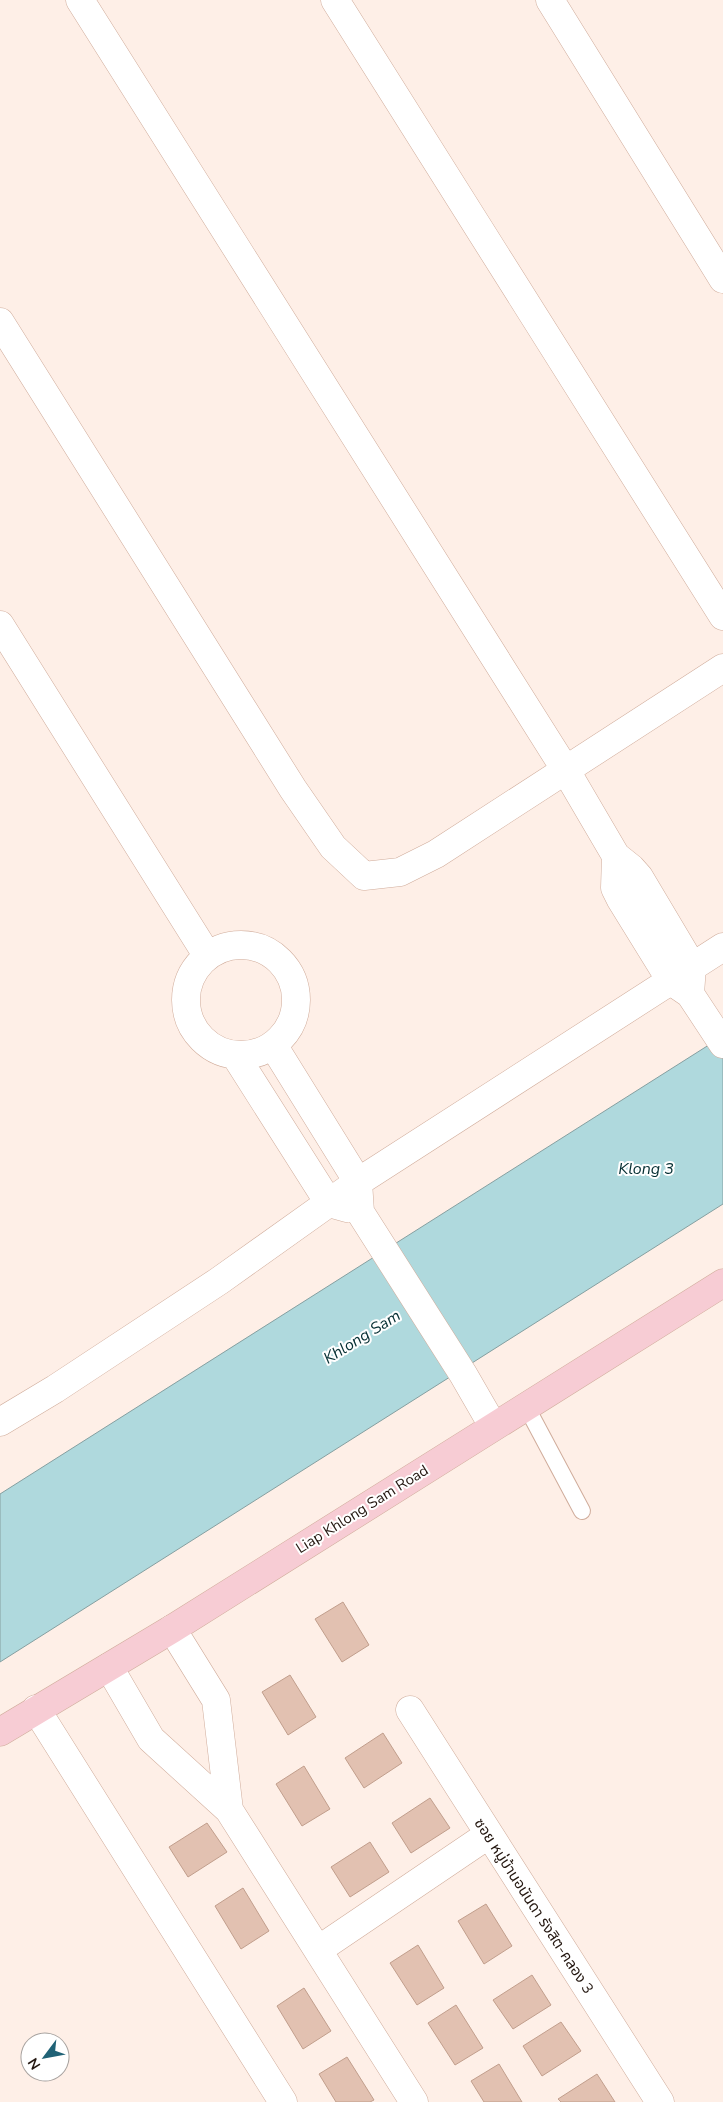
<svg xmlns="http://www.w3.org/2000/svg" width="723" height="2102" viewBox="0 0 723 2102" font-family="'Nunito Sans','Noto Sans Thai',sans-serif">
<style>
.water{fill:#afd9dd;stroke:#859fa0}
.building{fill:#e2c1b1;stroke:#c19e8c}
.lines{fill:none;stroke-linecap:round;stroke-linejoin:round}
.service-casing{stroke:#d0ac9b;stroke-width:18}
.minor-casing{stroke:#d0ac9b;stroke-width:29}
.secondary-casing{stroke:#d0ac9b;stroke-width:29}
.service{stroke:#fff;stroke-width:16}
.minor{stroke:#fff;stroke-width:28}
.secondary{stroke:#f7ccd4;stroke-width:28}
.labels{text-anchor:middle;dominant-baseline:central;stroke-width:4;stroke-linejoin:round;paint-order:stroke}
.street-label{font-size:15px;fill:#241710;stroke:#fff}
.water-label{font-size:16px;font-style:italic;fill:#052f33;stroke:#fff}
</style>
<rect width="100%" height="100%" fill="#feefe7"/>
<!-- water -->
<path class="water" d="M723 1036V1204L0 1662V1494Z"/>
<!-- building -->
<path class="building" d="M343 1602 369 1645 342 1662 315 1619Z
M290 1675 316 1717 288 1735 262 1692Z
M383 1733 402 1763 364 1788 345 1758Z
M304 1766 330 1809 302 1826 276 1784Z
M430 1798 450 1828 411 1853 392 1823Z
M207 1823 227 1852 188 1877 169 1847Z
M370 1842 389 1872 350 1897 331 1867Z
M243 1888 269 1931 241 1949 215 1906Z
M486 1904 512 1946 484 1964 458 1921Z
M418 1945 444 1988 417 2005 390 1963Z
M532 1975 551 2005 513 2029 493 2000Z
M304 1988 331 2031 303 2049 277 2006Z
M456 2005 483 2048 455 2065 428 2023Z
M561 2022 581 2051 542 2076 523 2046Z
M347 2057 374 2100 370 2102H336L319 2074Z
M499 2064 522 2102H484L471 2081Z
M597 2074 615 2102H561L558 2099Z"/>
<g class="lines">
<!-- service casing -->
<g class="service-casing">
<path id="service" d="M526 1406 582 1511"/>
</g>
<!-- minor casing -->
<g class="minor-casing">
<path id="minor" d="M80 0 565 769 616 856 631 868 639 877 692 966 690 994
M335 0 723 616
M550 0 723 279
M0 322 293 789 333 847 364 876 400 872 436 854 723 668
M0 625 207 955
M616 856 615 888 621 900 671 981 690 994 723 1044
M186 1000a55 55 0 1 1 110 0a55 55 0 1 1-110 0Z
M273 1045 358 1182 360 1212 463 1374 493 1426
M235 1055 329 1203 347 1208
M0 1422 55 1389 219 1281 358 1182 723 947
M172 1629 216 1700 229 1810
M109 1667 151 1739 229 1810 414 2102
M36 1709 283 2102
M410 1710 660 2102
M318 1950 488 1835"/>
</g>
<!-- secondary casing -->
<g class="secondary-casing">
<path id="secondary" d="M0 1732 172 1629 723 1283"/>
</g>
<!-- service -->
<use href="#service" class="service"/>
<!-- minor -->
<use href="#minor" class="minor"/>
<!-- secondary -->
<use href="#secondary" class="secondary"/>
</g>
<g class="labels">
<!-- street labels -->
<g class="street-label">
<text transform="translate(362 1509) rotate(-32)">Liap Khlong Sam Road</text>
<text transform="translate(534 1906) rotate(57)">ซอย หมู่บ้านอนันดา รังสิต-คลอง 3</text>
</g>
<!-- water labels -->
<g class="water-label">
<text x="646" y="1169">Klong 3</text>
<text transform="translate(362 1337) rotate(-32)">Khlong Sam</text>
</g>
</g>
<!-- north arrow -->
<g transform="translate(45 2057) rotate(238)"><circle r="24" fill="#ffffff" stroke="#a7a29f"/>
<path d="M0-4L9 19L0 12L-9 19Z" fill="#206276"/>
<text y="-8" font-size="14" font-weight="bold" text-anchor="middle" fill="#241710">N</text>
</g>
</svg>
